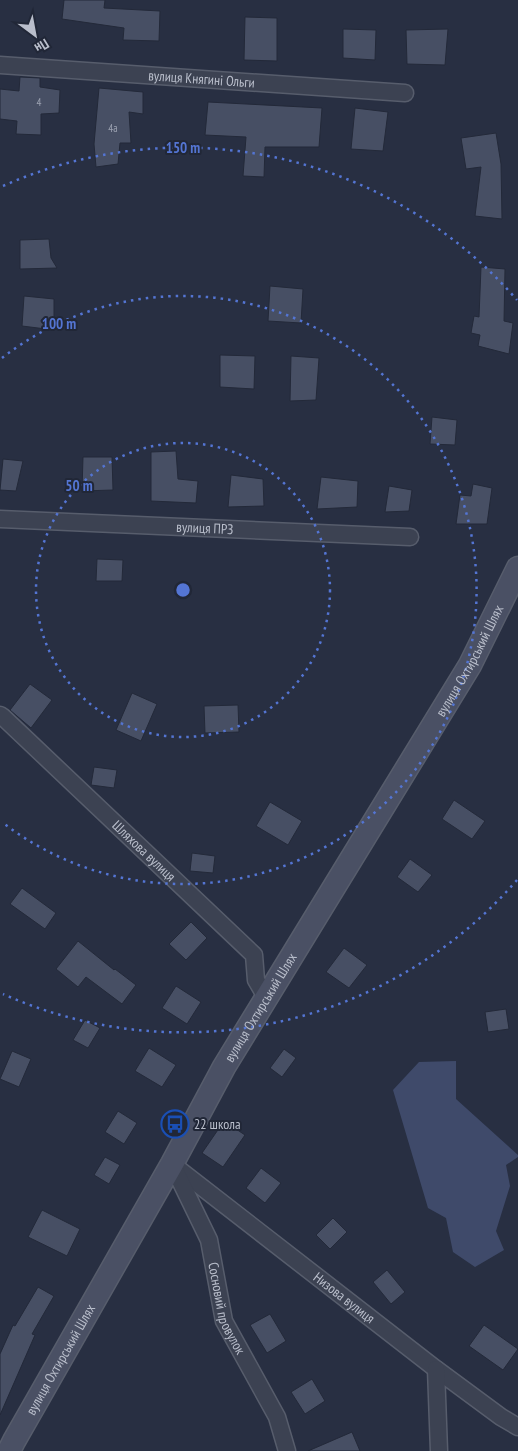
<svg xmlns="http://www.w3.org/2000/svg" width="518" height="1451" viewBox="0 0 518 1451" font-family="'PT Sans Narrow',sans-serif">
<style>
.water{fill:#3f4a6a}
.building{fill:#474f64;stroke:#232939}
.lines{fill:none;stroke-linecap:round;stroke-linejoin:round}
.street-casing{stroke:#575d6c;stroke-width:19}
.secondary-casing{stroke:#575d6c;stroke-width:25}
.street{stroke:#3c4252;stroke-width:16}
.secondary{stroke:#4a5064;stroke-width:22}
.ring{fill:none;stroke:#5475d3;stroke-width:2.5;stroke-dasharray:2.5 5}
.labels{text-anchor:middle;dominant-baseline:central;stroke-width:4;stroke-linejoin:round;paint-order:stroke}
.number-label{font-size:11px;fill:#9ca2b1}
.street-label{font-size:14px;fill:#b9becb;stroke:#212737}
.poi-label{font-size:14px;fill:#b9becb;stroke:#212737;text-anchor:start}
.centre{fill:#5475d3;stroke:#212737;stroke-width:2.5}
.ring-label{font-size:15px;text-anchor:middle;font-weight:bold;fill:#5475d3;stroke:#212737;stroke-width:4;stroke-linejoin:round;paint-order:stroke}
</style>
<rect width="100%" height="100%" fill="#282f42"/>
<!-- water -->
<path class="water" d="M456 1061V1099L518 1155V1157L506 1165 510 1186 496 1231 504 1250 475 1267 453 1252 446 1218 428 1208 393 1090 419 1062Z"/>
<!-- building -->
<path class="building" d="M64 0H105L104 8 160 11 159 41 123 40 124 28 62 19Z
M245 17 277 18V61L244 60Z
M343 29 376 30 375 60 343 58Z
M448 29 445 65 407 64 406 30Z
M20 77 40 78V87L60 90 59 113 41 114V135L16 134 17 121 0 119V89L19 91Z
M99 88 143 92V114L129 112 131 143H120L118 164 96 167 94 144Z
M208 102 322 108 319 147H265L264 177 243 176 246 137 205 135Z
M355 108 388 112 383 151 351 149Z
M496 133 501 164 502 219 475 216 481 167 466 169 461 138Z
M49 239 51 258 57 268 20 269V240Z
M481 267 505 269 504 321 513 323 509 354 478 346 480 335 471 333 474 316 479 317Z
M270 286 303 289 301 323 268 321Z
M24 296 54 299V330L22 326Z
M220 355 255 356 254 389 220 387Z
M291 356 319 358 316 400 290 401Z
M432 417 457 420 455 445 430 444Z
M176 451 178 479 198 481 196 503 151 501V452Z
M83 457H112L113 490 82 491Z
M3 459 23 461 16 491 0 490Z
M231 475 263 479 264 506 228 507Z
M321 477 358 481 357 507 317 509Z
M473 484 492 488 487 524H456L460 495 471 496Z
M389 486 412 490 409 511 385 512Z
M97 559 123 560 122 581H96Z
M30 684 52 700 31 728 10 710Z
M132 693 157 704 141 741 116 730Z
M238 705 239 732 205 733 204 706Z
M94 767 117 770 114 788 91 785Z
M454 800 485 821 472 839 442 819Z
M270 802 302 821 288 845 256 826Z
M192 853 215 856 213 873 190 871Z
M410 859 432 875 418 892 397 877Z
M22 888 56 913 45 929 10 904Z
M191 922 207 938 186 960 169 944Z
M78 941 114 970 115 969 136 985 122 1004 86 977 78 987 56 969Z
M344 948 367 965 349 988 326 972Z
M176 986 201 1002 187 1024 162 1008Z
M506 1009 509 1029 488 1032 485 1012Z
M85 1020 100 1028 88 1048 73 1040Z
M149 1048 176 1065 162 1087 135 1071Z
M284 1049 296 1058 282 1077 270 1068Z
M12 1051 31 1059 19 1087 0 1079Z
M118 1111 137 1123 124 1144 105 1132Z
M224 1121 245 1135 223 1167 202 1153Z
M105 1157 120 1165 109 1184 94 1175Z
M261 1168 281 1183 265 1203 246 1188Z
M42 1210 80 1229 67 1256 28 1237Z
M333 1218 347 1232 330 1249 316 1235Z
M387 1270 405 1292 391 1304 373 1282Z
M38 1287 54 1296 32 1334 35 1335 0 1415V1354L13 1325 15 1326Z
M270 1314 286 1341 267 1353 250 1325Z
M484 1325 518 1349 503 1370 469 1346Z
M312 1379 325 1401 305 1414 291 1392Z
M352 1432 360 1451H308Z"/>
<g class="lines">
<!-- street casing -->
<g class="street-casing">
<g id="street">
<path id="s1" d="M0 65 405 93"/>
<path id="s2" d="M0 519 410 537"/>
<path id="s3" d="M0 715 3 717 254 955 256 980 266 997"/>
<path id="s4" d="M172 1164 436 1369 501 1417 518 1427"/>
<path id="s5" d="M174 1168 209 1240 224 1321 277 1417 287 1451"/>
<path d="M436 1369 439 1451"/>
</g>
</g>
<!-- secondary casing -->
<g class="secondary-casing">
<g id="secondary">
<path id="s6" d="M9 1451 14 1441 172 1164 224 1067 470 665 518 568"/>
</g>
</g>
<!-- street -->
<use href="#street" class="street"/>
<!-- secondary -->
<use href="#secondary" class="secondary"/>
</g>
<!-- distance rings -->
<g class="ring">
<circle cx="183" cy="590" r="147"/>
<path d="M2 358A294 294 0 1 1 2 822"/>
<path d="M517 880A442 442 0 0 1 3 994M3 186A442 442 0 0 1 517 300"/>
</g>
<!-- icons -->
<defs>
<g id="bus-ring" transform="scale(1.4375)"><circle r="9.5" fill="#212737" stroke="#1a4fb4" stroke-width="1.5"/><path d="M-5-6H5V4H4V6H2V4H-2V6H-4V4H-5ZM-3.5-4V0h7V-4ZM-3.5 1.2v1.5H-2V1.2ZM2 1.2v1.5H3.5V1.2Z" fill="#1a4fb4"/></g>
</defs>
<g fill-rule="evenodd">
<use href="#bus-ring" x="175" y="1124"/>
</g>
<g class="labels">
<!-- number labels -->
<g class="number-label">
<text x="39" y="102">4</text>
<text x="113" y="128">4а</text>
</g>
<!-- street labels -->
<g class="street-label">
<text stroke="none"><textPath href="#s1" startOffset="202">вулиця Княгині Ольги</textPath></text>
<text stroke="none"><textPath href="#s2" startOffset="205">вулиця ПРЗ</textPath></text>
<text stroke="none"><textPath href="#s6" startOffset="915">вулиця Охтирський Шлях</textPath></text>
<text stroke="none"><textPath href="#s3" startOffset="198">Шляхова вулиця</textPath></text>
<text stroke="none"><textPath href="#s6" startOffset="510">вулиця Охтирський Шлях</textPath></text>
<text stroke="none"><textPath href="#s4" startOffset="218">Низова вулиця</textPath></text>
<text stroke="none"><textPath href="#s5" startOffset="151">Сосновий провулок</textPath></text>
<text stroke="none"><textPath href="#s6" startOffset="105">вулиця Охтирський Шлях</textPath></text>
</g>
<!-- poi labels -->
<g class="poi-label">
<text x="194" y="1124">22 школа</text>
</g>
</g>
<circle cx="183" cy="590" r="8" class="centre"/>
<g class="ring-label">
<text x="183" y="153">150 m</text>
<text x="59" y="329">100 m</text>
<text x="79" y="491">50 m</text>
</g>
<!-- north arrow -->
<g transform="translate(35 35) rotate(148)" stroke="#212737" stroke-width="4" paint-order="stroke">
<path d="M0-4L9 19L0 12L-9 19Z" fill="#b9becb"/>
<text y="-8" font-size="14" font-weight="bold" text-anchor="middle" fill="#b9becb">Пн</text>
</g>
</svg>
